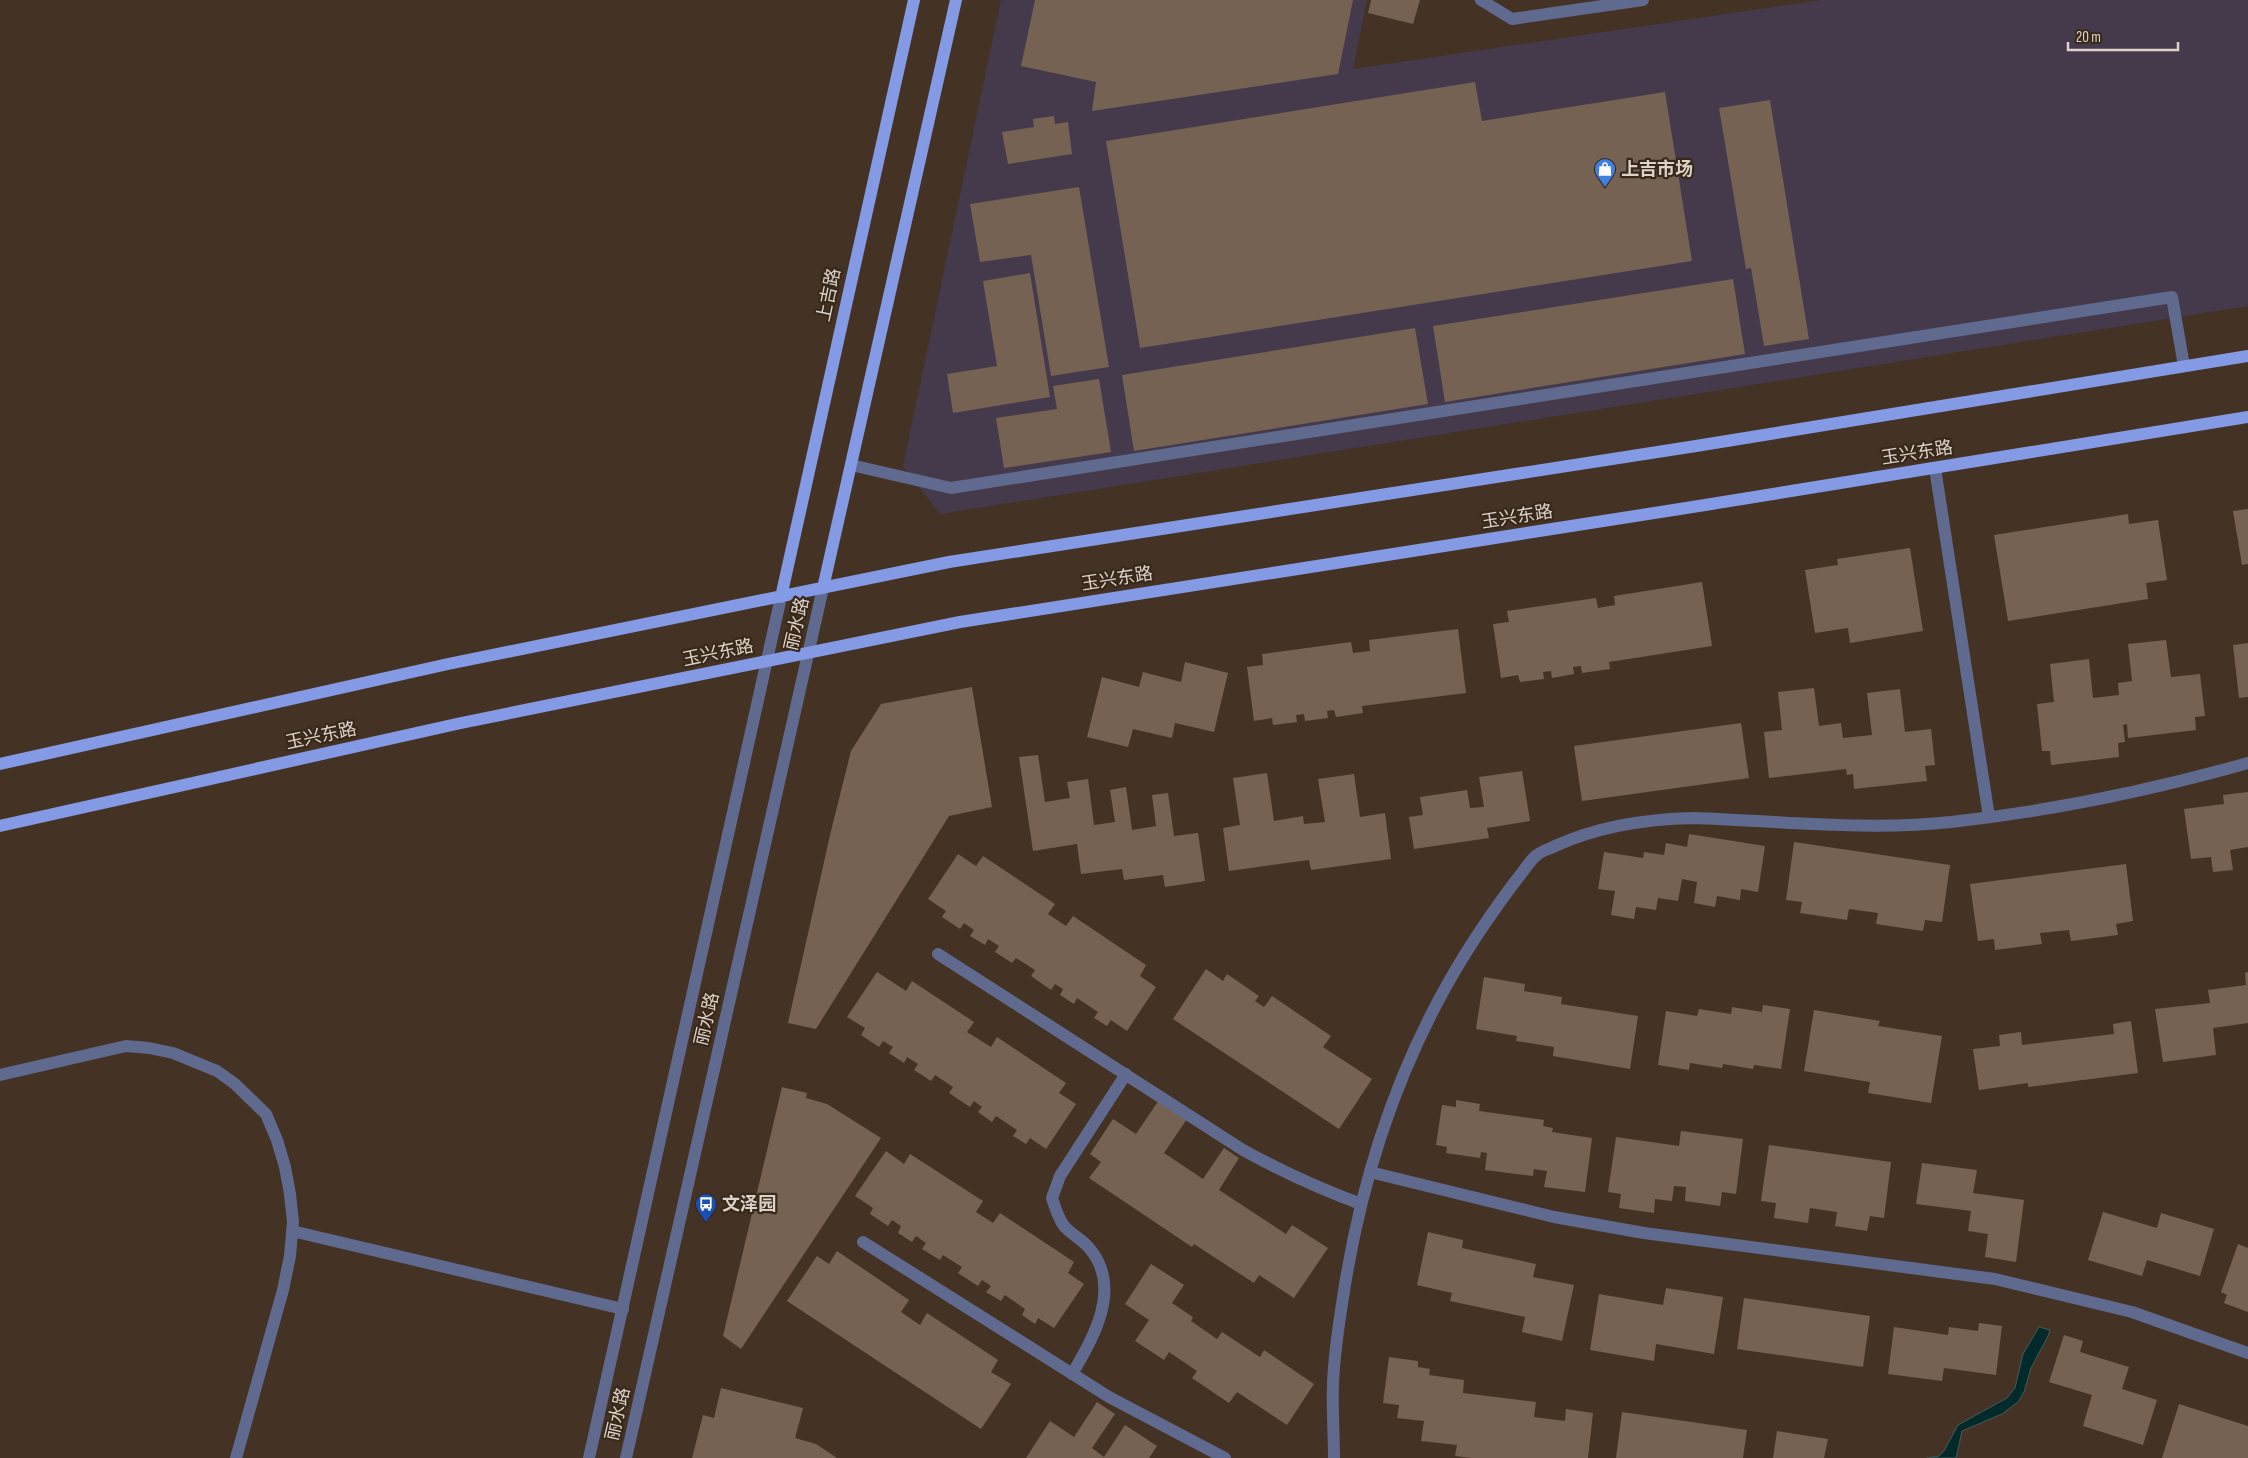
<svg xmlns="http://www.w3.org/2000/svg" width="2248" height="1458" viewBox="0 0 2248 1458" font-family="'Sofia Sans Condensed','Noto Sans SC',sans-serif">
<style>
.commercial{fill:#443a4b}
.water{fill:#022a2a;stroke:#445c5a}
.building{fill:#756252}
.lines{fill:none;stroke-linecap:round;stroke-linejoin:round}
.minor{stroke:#5f6a8e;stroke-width:12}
.major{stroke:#859ae4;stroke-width:12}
.labels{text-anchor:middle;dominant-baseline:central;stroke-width:4.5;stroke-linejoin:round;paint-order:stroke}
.poi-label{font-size:18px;font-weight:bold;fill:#ddd2c9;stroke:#39291a;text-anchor:start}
.street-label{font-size:18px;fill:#ddd2c9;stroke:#39291a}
</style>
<rect width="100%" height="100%" fill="#443324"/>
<!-- commercial -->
<path class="commercial" d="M1001 0H1367L1353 69 1821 0H2248V306L940 514 903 466Z"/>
<!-- water -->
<path class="water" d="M2039 1327 2050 1330 2048 1336 2031 1368 2024 1392 2018 1402 2002 1414 1962 1431 1956 1458H1927L1939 1456 1944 1451 1958 1425 2007 1398 2015 1388 2023 1354Z"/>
<!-- building -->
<path class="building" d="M1035 0H1353L1338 74 1092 111 1096 82 1021 66Z
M1371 0H1420L1413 24 1368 13Z
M1475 82 1482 121 1665 92 1692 261 1140 348 1106 141Z
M1770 100 1809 339 1764 346 1751 268 1746 269 1719 108Z
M1054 116 1055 124 1068 122 1072 154 1008 164 1002 132 1034 127 1033 119Z
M1079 187 1109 367 1051 376 1031 255 980 262 970 204Z
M1030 273 1050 397 953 413 947 374 997 366 983 281Z
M1733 279 1745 354 1445 402 1433 326Z
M1415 328 1428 404 1134 451 1122 375Z
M1099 379 1111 452 1004 468 996 418 1057 409 1053 386Z
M2248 509V564L2242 565 2233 511Z
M2128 514 2129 524 2158 520 2167 580 2146 583 2148 599 2008 621 1994 535Z
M1910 548 1923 631 1850 643 1848 628 1815 633 1805 570 1838 565 1837 559Z
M1702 582 1712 646 1609 662 1610 669 1582 673 1581 666 1573 667 1574 674 1552 678 1551 671 1543 672 1544 679 1520 682 1518 675 1501 678 1493 624 1509 622 1507 611 1596 598 1598 608 1615 605 1614 596Z
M1458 629 1466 693 1362 706 1363 713 1336 717 1334 710 1327 711 1328 718 1305 721 1304 714 1296 715 1297 722 1273 725 1272 718 1254 721 1247 667 1263 665 1262 654 1351 642 1353 653 1370 651 1369 640Z
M2166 640 2171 677 2200 674 2205 716 2195 717 2196 730 2128 738 2127 724 2123 725 2125 742 2118 743 2119 757 2051 765 2050 751H2042L2037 704 2054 702 2050 664 2089 659 2093 698 2119 695 2118 683 2132 681 2128 644Z
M2248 643V697L2239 698 2233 645Z
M1185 662 1228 673 1214 732 1175 723 1172 738 1133 729 1128 747 1087 737 1102 677 1139 687 1143 672 1181 682Z
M972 687 992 807 949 816 816 1029 788 1023 830 835 851 751 881 704Z
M1814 688 1819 726 1841 723 1843 738 1872 735 1867 693 1900 689 1905 732 1931 729 1935 765 1925 766 1927 781 1854 789 1853 774 1847 775 1846 769 1769 778 1764 732 1782 730 1778 692Z
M1741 723 1749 778 1582 801 1574 746Z
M1038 755 1045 802 1070 798 1067 782 1088 779 1094 825 1115 822 1110 790 1126 787 1132 830 1156 826 1152 795 1168 793 1174 836 1198 833 1205 881 1165 887 1163 875 1124 880 1122 869 1081 874 1077 844 1033 851 1019 757Z
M1522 771 1530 821 1487 828 1489 838 1414 849 1409 817 1423 815 1420 797 1467 790 1470 808 1484 807 1479 777Z
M1267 773 1274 821 1303 816 1304 824 1325 822 1318 779 1354 774 1360 817 1385 813 1391 859 1311 870 1309 860 1229 871 1223 828 1240 825 1233 778Z
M2248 792V847L2230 850 2233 870 2213 872 2211 857 2191 859 2184 809 2224 804 2223 795Z
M1689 834 1765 846 1758 892 1741 889 1740 900 1717 896 1715 907 1694 903 1697 882 1682 879 1678 901 1658 898 1656 910 1636 907 1634 919 1611 915 1615 891 1598 889 1604 852 1643 858 1644 852 1664 855 1666 843 1687 847Z
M1794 842 1950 865 1942 922 1925 920 1923 931 1876 924 1878 913 1849 909 1847 920 1800 913 1802 902 1786 900Z
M958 854 976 866 983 856 1055 904 1048 914 1066 926 1073 916 1146 965 1140 976 1156 987 1127 1031 1111 1020 1107 1026 1094 1018 1098 1012 1077 998 1074 1004 1060 995 1063 989 1055 984 1051 990 1031 976 1035 970 1016 958 1012 963 995 952 999 946 988 939 985 945 970 936 974 930 964 923 960 929 942 917 946 911 928 899Z
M2126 864 2133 921 2116 924 2118 935 2071 941 2069 930 2040 933 2042 944 1995 950 1994 939 1978 941 1970 884Z
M1206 969 1223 981 1227 974 1259 996 1255 1001 1264 1007 1272 996 1331 1036 1323 1047 1372 1079 1339 1129 1173 1019Z
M877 972 906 991 912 981 974 1022 967 1032 991 1047 997 1037 1066 1083 1059 1093 1076 1104 1046 1149 1030 1138 1026 1144 1013 1136 1017 1130 996 1116 992 1122 978 1112 982 1107 974 1101 970 1107 949 1093 953 1087 935 1075 931 1081 914 1070 918 1064 907 1057 904 1063 889 1053 893 1047 883 1041 879 1047 861 1035 865 1028 847 1017Z
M2248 972V1023L2213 1028 2216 1055 2163 1062 2155 1009 2210 1003 2208 990 2246 985 2245 973Z
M1484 977 1525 984 1524 991 1562 997 1561 1004 1638 1016 1630 1069 1553 1056 1554 1047 1516 1041 1517 1036 1476 1029Z
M1763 1005 1790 1009 1781 1069 1754 1065 1753 1069 1723 1064 1722 1068 1690 1063 1689 1070 1658 1065 1666 1011 1697 1016 1699 1009 1731 1014 1732 1007 1762 1012Z
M1814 1010 1880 1021 1878 1026 1942 1036 1931 1103 1868 1093 1870 1082 1804 1071Z
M2131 1021 2138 1073 2028 1087V1083L1979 1090 1973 1049 2000 1046 1999 1035 2021 1032 2022 1045 2114 1034 2113 1024Z
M782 1087 807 1093 806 1098 827 1104 881 1138 741 1349 723 1336Z
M1159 1100 1187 1119 1164 1153 1203 1179 1224 1148 1239 1158 1219 1190 1286 1234 1292 1225 1328 1248 1294 1298 1259 1275 1254 1283 1194 1244 1192 1247 1089 1178 1101 1162 1090 1154 1113 1119 1136 1134Z
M1456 1100 1480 1104 1479 1111 1544 1120 1543 1126 1553 1128 1552 1132 1592 1138 1585 1192 1544 1187 1547 1171 1534 1169 1533 1176 1485 1170 1487 1153 1481 1152 1480 1158 1446 1153 1447 1147 1436 1145 1442 1105 1456 1107Z
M1681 1131 1743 1139 1736 1194 1722 1192 1720 1206 1685 1201 1686 1187 1674 1186 1672 1201 1655 1199 1654 1213 1619 1208 1621 1194 1608 1192 1616 1137 1679 1146Z
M1769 1145 1891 1162 1884 1218 1870 1216 1867 1231 1835 1226 1837 1212 1810 1208 1808 1223 1774 1218 1776 1203 1761 1201Z
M886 1151 904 1164 910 1154 983 1201 976 1212 993 1223 1000 1213 1074 1262 1068 1273 1084 1284 1054 1328 1038 1318 1035 1324 1022 1315 1025 1309 1005 1295 1001 1301 986 1292 991 1286 982 1280 978 1286 958 1273 962 1267 943 1255 940 1260 922 1249 926 1243 916 1236 912 1242 898 1233 901 1226 892 1220 888 1226 870 1214 873 1208 855 1196Z
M1922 1163 1977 1170 1973 1193 2024 1200 2016 1262 1985 1257 1988 1234 1968 1231 1971 1211 1916 1204Z
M2103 1212 2157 1228 2161 1213 2214 1229 2200 1276 2147 1260 2142 1276 2088 1260Z
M1428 1232 1463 1240 1462 1248 1536 1264 1533 1277 1574 1285 1562 1341 1522 1332 1525 1317 1450 1301 1452 1293 1417 1285Z
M2238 1244 2248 1248V1312L2224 1303 2227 1295 2221 1292Z
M837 1251 909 1300 901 1312 920 1325 927 1313 998 1360 991 1372 1011 1384 981 1429 787 1301 817 1256 829 1264Z
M1151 1264 1184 1285 1172 1303 1193 1317 1191 1321 1217 1339 1222 1332 1260 1357 1264 1350 1314 1384 1287 1425 1237 1392 1229 1403 1192 1378 1197 1371 1169 1352 1164 1360 1135 1341 1149 1320 1125 1304Z
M1666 1288 1723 1297 1714 1354 1656 1344 1654 1361 1590 1350 1599 1294 1663 1305Z
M1744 1298 1870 1316 1863 1367 1737 1349Z
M1979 1323 2002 1326 1996 1375 1944 1368 1942 1381 1888 1374 1894 1327 1948 1335 1949 1327 1978 1331Z
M2064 1335 2083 1341 2080 1352 2129 1367 2122 1389 2157 1400 2143 1445 2083 1426 2092 1395 2049 1382Z
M1389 1357 1418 1361V1367L1430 1369 1429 1375 1464 1380 1463 1393 1536 1402 1534 1417 1565 1421 1566 1409 1593 1413 1588 1458H1471L1455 1456 1457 1445 1421 1441 1424 1421 1397 1418 1399 1405 1383 1403Z
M721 1388 803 1408 795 1438 816 1444 837 1458H692L703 1415 714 1418Z
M1097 1402 1115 1414 1092 1448 1104 1457 1125 1425 1157 1446 1149 1458H1026L1050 1421 1074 1437Z
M2179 1404 2248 1426V1458H2162Z
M1622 1412 1747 1430 1743 1458H1616Z
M1777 1431 1828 1439 1824 1458H1773Z"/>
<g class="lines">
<!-- minor -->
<path class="minor" d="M1481 0 1512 19 1643 0
M851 465 951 488 2172 297 2184 366
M1935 468 1989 817
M938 954 1243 1150C1281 1171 1320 1189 1361 1204
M0 1075 126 1046 149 1048 173 1053 217 1071 235 1084 266 1114 277 1140 285 1167 290 1194 293 1222 290 1256 283 1290 236 1458
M1370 1172 1554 1217 1644 1233 1995 1279 2132 1312 2248 1353
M292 1231 623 1309
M863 1242 1109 1397 1225 1458
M1072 1374C1094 1337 1122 1288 1090 1249 1083 1240 1072 1235 1064 1226 1058 1218 1055 1207 1052 1198L1060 1176 1126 1074
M589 1458 781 597
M626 1458 823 588
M1334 1458C1334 1434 1332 1409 1333 1384 1334 1353 1339 1322 1344 1291 1364 1164 1407 1041 1478 934 1492 913 1506 893 1521 874 1526 868 1531 859 1537 855 1541 851 1550 849 1555 846 1599 826 1646 819 1694 818 1778 821 1869 831 1951 822 2051 811 2152 790 2248 763"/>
<!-- major -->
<path class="major" d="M823 588 956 0
M781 597 914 0
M0 764 448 664 949 562 1696 446 2248 356
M0 826 461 723 960 622 1705 505 2248 417"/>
</g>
<!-- icons -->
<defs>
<g id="shop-pin" transform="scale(1.125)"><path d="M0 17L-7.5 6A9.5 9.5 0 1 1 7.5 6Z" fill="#3f7fe0" stroke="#39291a"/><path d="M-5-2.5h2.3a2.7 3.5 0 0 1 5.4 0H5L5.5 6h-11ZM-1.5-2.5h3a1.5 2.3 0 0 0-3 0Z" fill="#fff"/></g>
<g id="bus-pin" transform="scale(1.125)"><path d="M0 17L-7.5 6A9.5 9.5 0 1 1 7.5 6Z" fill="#1a4fb4" stroke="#39291a"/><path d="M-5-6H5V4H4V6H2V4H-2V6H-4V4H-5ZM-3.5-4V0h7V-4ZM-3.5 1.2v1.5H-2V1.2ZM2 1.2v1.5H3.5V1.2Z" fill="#fff"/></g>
</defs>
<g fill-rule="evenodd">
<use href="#shop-pin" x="1605" y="169"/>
<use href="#bus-pin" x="706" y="1204"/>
</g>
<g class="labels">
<!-- poi labels -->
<g class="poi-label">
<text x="1621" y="169">上吉市场</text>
<text x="722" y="1204">文泽园</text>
</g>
<!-- street labels -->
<g class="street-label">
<text transform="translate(829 295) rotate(-78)">上吉路</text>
<text transform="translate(1917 453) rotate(-9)">玉兴东路</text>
<text transform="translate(1517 517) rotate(-9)">玉兴东路</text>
<text transform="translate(1117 579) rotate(-9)">玉兴东路</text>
<text transform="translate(797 624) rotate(-77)">丽水路</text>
<text transform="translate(718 653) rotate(-12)">玉兴东路</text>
<text transform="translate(321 736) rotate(-12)">玉兴东路</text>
<text transform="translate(707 1019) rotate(-77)">丽水路</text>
<text transform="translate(618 1414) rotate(-77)">丽水路</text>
</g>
</g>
<!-- scale -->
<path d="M2068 42v8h110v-8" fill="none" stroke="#ddd2c9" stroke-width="2.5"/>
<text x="2076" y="42" font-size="15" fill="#ddd2c9" stroke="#39291a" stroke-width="4" paint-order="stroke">20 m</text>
</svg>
